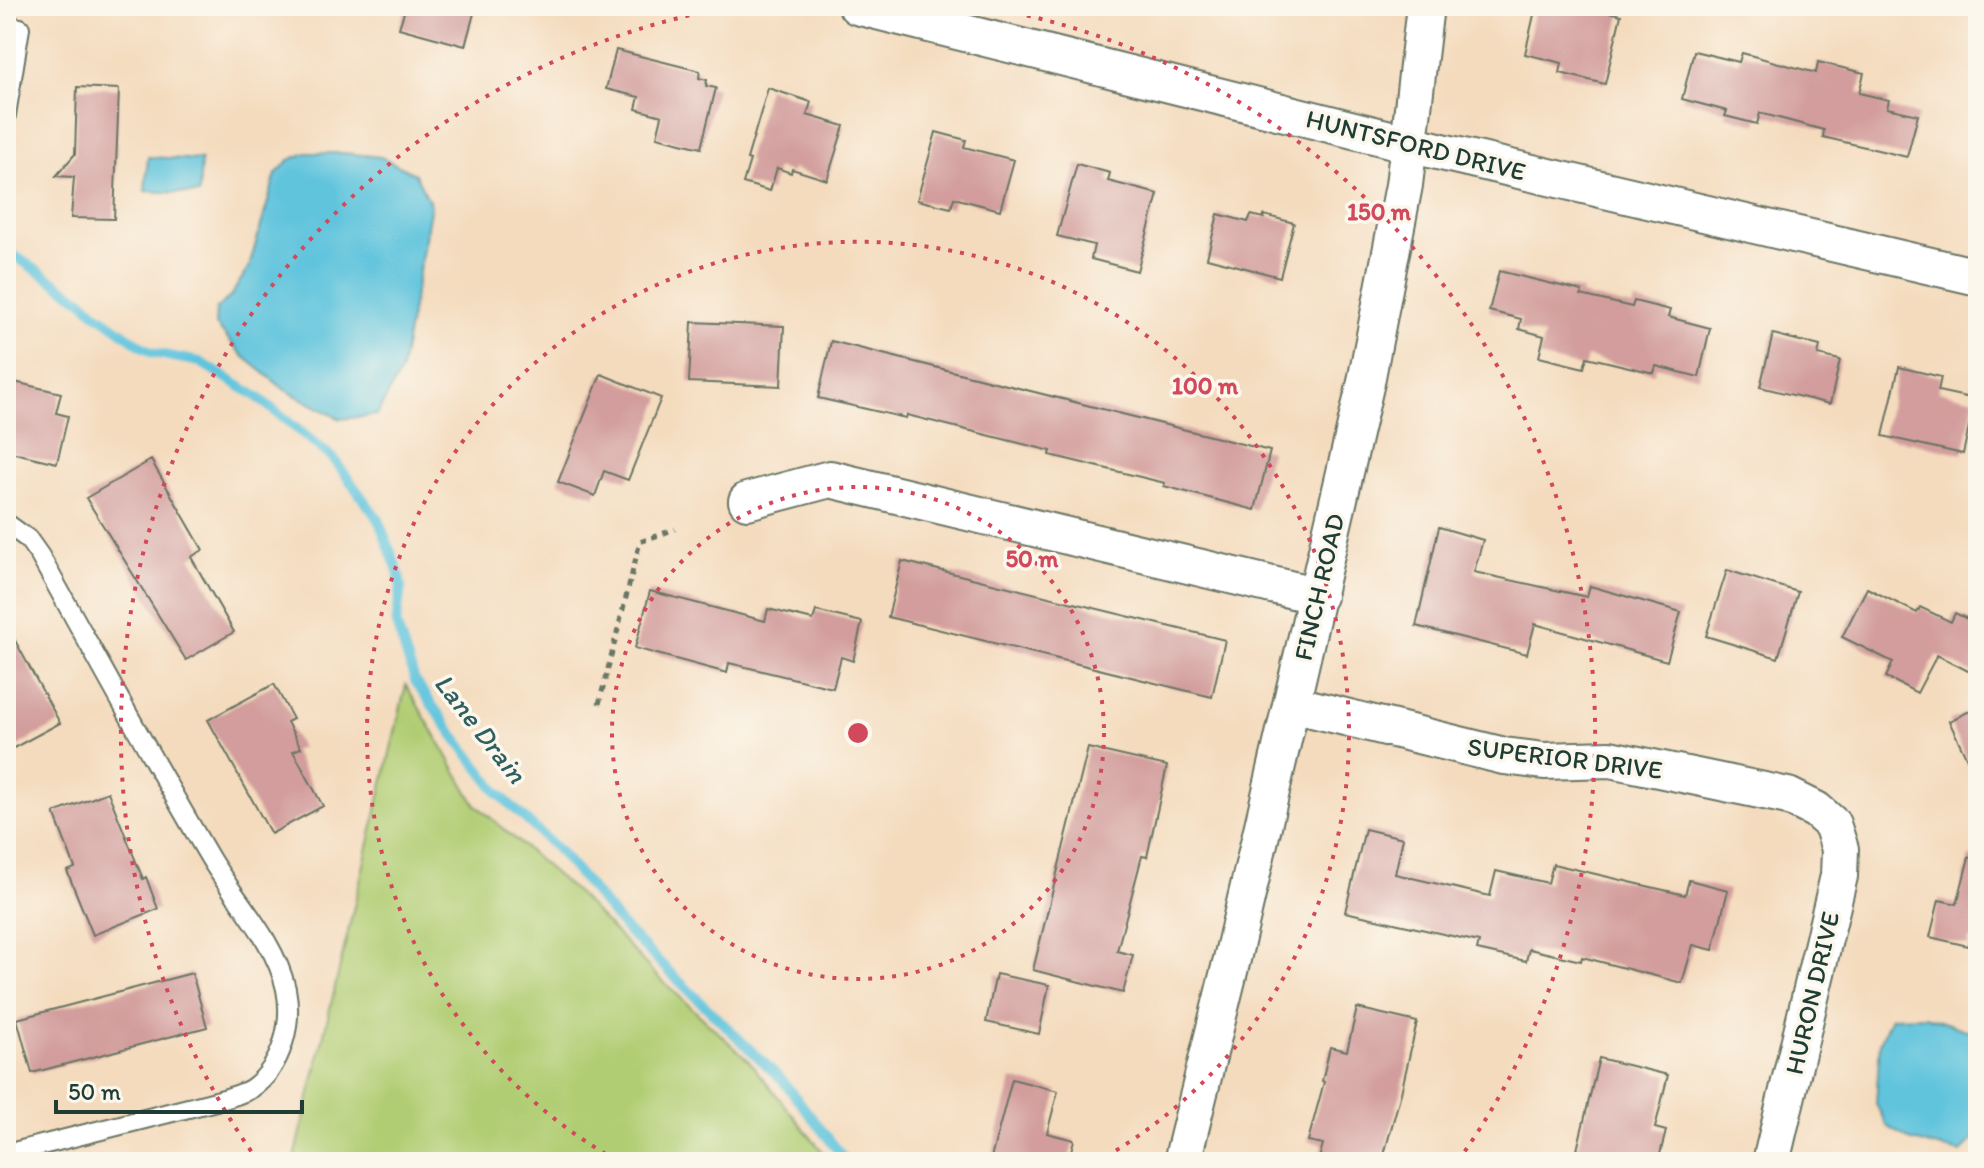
<svg xmlns="http://www.w3.org/2000/svg" width="1984" height="1168" viewBox="0 0 1984 1168" font-family="Itim,sans-serif">
<style>
.green{fill:#b1cd73;stroke:#688554;stroke-width:2}
.water{fill:#60c4dd;stroke:#408088;stroke-width:2}
.lines{fill:none;stroke-linecap:round;stroke-linejoin:round}
.stream{stroke:#60c4dd;stroke-width:10}
.building{fill:#d29d9c}
.service-casing{stroke:#6a7464;stroke-width:22}
.minor-casing{stroke:#6a7464;stroke-width:40}
.path{stroke:#6a7464;stroke-width:5;stroke-dasharray:6 6;stroke-linecap:butt}
.service{stroke:#fff;stroke-width:18}
.minor{stroke:#fff;stroke-width:36}
.ring{fill:none;stroke:#d1495b;stroke-width:4;stroke-dasharray:4 8}
.labels{text-anchor:middle;dominant-baseline:central;stroke-width:7;stroke-linejoin:round;paint-order:stroke}
.street-label{font-size:26px;fill:#1f3d34;stroke:#fbf7ec}
.water-label{font-size:28px;font-style:italic;fill:#2f5f5e;stroke:#fbf7ec}
.centre{fill:#d1495b;stroke:#fbf7ec;stroke-width:4}
.ring-label{font-size:24px;text-anchor:middle;font-weight:bold;fill:#d1495b;stroke:#fbf7ec;stroke-width:7;stroke-linejoin:round;paint-order:stroke}
</style>
<rect width="100%" height="100%" fill="#fbf7ec"/>
<filter id="ink" filterUnits="userSpaceOnUse"><feTurbulence type="fractalNoise" baseFrequency=".0125" numOctaves="2"/><feDisplacementMap in="SourceGraphic" scale="16" xChannelSelector="R" yChannelSelector="G"/><feConvolveMatrix kernelMatrix="1 2 1 2 8 2 1 2 1" color-interpolation-filters="sRGB"/></filter>
<filter id="wash" filterUnits="userSpaceOnUse"><feTurbulence type="fractalNoise" baseFrequency=".006" numOctaves="4" result="noise"/><feDisplacementMap in="SourceGraphic" scale="32" xChannelSelector="R" yChannelSelector="G"/><feGaussianBlur stdDeviation="1.8" result="paint"/><feColorMatrix in="noise" values="0 0 0 0 0 0 0 0 0 0 0 0 0 0 0 0 0 1.4 0 .05"/><feComposite in="paint" operator="in"/></filter>
<g filter="url(#wash)">
<rect width="100%" height="100%" fill="#f4dbbe"/>
<!-- green -->
<path class="green" d="M406 685 475 804 579 895 656 975 748 1060 831 1162H294Z"/>
<!-- water -->
<path class="water" d="M306 153H344L381 157 415 174 431 205 401 370 377 415 340 419 285 390 243 356 215 324 216 309 230 297 249 267 276 174 289 160Z
M148 157 201 160 199 194 145 191Z
M1925 1016 1978 1034V1135L1961 1152 1912 1141 1887 1126 1876 1104 1880 1042 1891 1017Z"/>
<g class="lines">
<!-- stream -->
<path class="stream" d="M6 250 83 301 94 312 143 347 153 353 200 362 256 396 333 458 378 519 398 571 401 587 396 624 415 681 453 734 498 793 560 852 626 930 783 1081 847 1162"/>
</g>
<g id="blocks">
<!-- building -->
<path class="building" d="M406 6H476L465 46 399 28Z
M1536 6H1583L1621 15 1605 84 1560 73 1562 63 1525 54Z
M616 50 700 71 699 78 707 80 706 86 716 88 701 148 657 137 662 116 636 109 639 97 606 89Z
M1694 51 1739 62 1742 53 1816 73 1818 62 1864 73 1859 93 1889 100 1887 108 1918 115 1907 157 1823 137 1824 130 1760 113 1757 124 1725 116 1727 111 1682 99Z
M77 87 119 89 114 219 71 218 74 177 56 176 75 154Z
M768 88 811 102 807 115 844 126 827 180 792 169 791 173 777 168 770 191 743 183 750 160 747 159Z
M936 132 966 140 964 147 1014 160 1000 210 954 198 951 208 917 200Z
M1077 164 1110 173 1108 181 1158 194 1137 271 1091 259 1094 245 1057 236Z
M1218 214 1248 222 1251 215 1264 218V215L1294 223 1280 277 1207 258Z
M1499 271 1582 291 1581 295 1632 307 1634 301 1670 310 1668 317 1710 328 1699 377 1656 366 1654 373 1587 357 1584 368 1539 357 1544 336 1519 329 1521 319 1489 311Z
M692 322 784 326 781 386 689 382Z
M1773 334 1820 346 1818 355 1840 360 1830 404 1760 387Z
M831 341 1270 451 1255 510 1164 486 1165 483 1050 455 1051 451 907 415 906 418 818 398Z
M1899 367 1941 377 1938 391 1975 399 1963 454 1883 436Z
M601 374 661 398 628 480 604 471 595 496 558 482Z
M6 380 61 393 56 413 68 416 57 463 6 451Z
M151 460 203 550 191 557 234 632 186 660 86 498Z
M1439 527 1483 540 1474 572 1587 597 1590 586 1681 612 1667 661 1535 624 1527 654 1416 626Z
M902 561 1225 640 1212 697 888 617Z
M1727 570 1798 592 1778 658 1706 636Z
M1867 588 1917 613 1920 607 1951 622 1955 613 1978 624V676L1937 655 1917 693 1886 677 1893 662 1842 637Z
M650 591 765 621 768 609 813 620 816 611 862 622 853 661 841 657 833 688 729 663 727 673 635 648Z
M6 624 60 723 6 752Z
M274 684 293 719 287 722 301 748 293 751 323 806 271 834 208 720Z
M1978 707V782L1949 721Z
M1088 748 1167 766 1147 857 1142 856 1117 951 1133 955 1123 993 1033 970Z
M108 792 143 879 146 877 158 909 93 935 67 871 75 868 54 813Z
M1365 829 1403 838 1395 874 1490 896 1496 871 1548 883 1553 864 1685 895 1689 880 1728 890 1713 950 1693 945 1682 983 1582 957 1581 961 1529 949 1526 961 1477 950 1479 942 1345 912Z
M1969 857 1978 858V941L1969 939 1968 946 1930 937 1939 900 1957 904Z
M192 973 207 1027 32 1073 17 1019Z
M996 974 1049 985 1039 1034 986 1022Z
M1357 1008 1417 1022 1401 1093 1382 1162H1318L1323 1144 1308 1141 1324 1082 1322 1081 1330 1047 1347 1051Z
M1599 1058 1668 1075 1655 1128 1666 1131 1658 1162H1626L1577 1150Z
M1012 1079 1058 1091 1047 1133 1074 1140 1068 1162H990Z"/>
</g>
</g>
<g filter="url(#ink)">
<use href="#blocks" fill-opacity="0" stroke="#6a7464" stroke-width="2"/>
<g class="lines">
<!-- service casing -->
<g class="service-casing">
<path id="service" d="M6 26 20 28 6 115
M6 523 28 539 40 556C96 656 151 758 210 858 235 900 275 940 286 989 293 1024 282 1067 252 1088 245 1093 233 1096 224 1099L6 1154"/>
</g>
<!-- minor casing -->
<g class="minor-casing">
<path id="minor" d="M857 6 1446 153 1978 277
M747 501 830 479 1318 596
M1292 704 1504 756 1544 761 1610 759 1788 796 1816 810 1832 824 1840 849 1839 876 1771 1162
M1182 1162 1233 955 1366 382 1404 185 1425 6"/>
</g>
<!-- path -->
<path class="path" d="M599 704 640 542 675 529"/>
<!-- service -->
<use href="#service" class="service"/>
<!-- minor -->
<use href="#minor" class="minor"/>
</g>
</g>
<!-- distance rings -->
<g class="ring">
<circle cx="858" cy="733" r="246"/>
<path d="M616 1160A491 491 0 1 1 1100 1160"/>
<path d="M258 1161A737 737 0 0 1 736 6M980 6A737 737 0 0 1 1458 1161"/>
</g>
<g class="labels">
<!-- street labels -->
<g class="street-label">
<text transform="translate(1416 145) rotate(14)">HUNTSFORD DRIVE</text>
<text transform="translate(1319 587) rotate(-77)">FINCH ROAD</text>
<text transform="translate(1565 758) rotate(7)">SUPERIOR DRIVE</text>
<text transform="translate(1812 993) rotate(-77)">HURON DRIVE</text>
</g>
<!-- water labels -->
<g class="water-label">
<text transform="translate(481 728) rotate(52)">Lane Drain</text>
</g>
</g>
<circle cx="858" cy="733" r="12" class="centre"/>
<g class="ring-label">
<text x="1379" y="220">150 m</text>
<text x="1205" y="394">100 m</text>
<text x="1032" y="567">50 m</text>
</g>
<!-- margin -->
<rect width="1984" height="1168" fill="none" stroke="#fbf7ec" stroke-width="32"/>
<!-- scale -->
<path d="M56 1100v12h246v-12" fill="none" stroke="#1f3d34" stroke-width="4"/>
<text x="68" y="1100" font-size="24" fill="#1f3d34" stroke="#fbf7ec" stroke-width="6" paint-order="stroke">50 m</text>
</svg>
